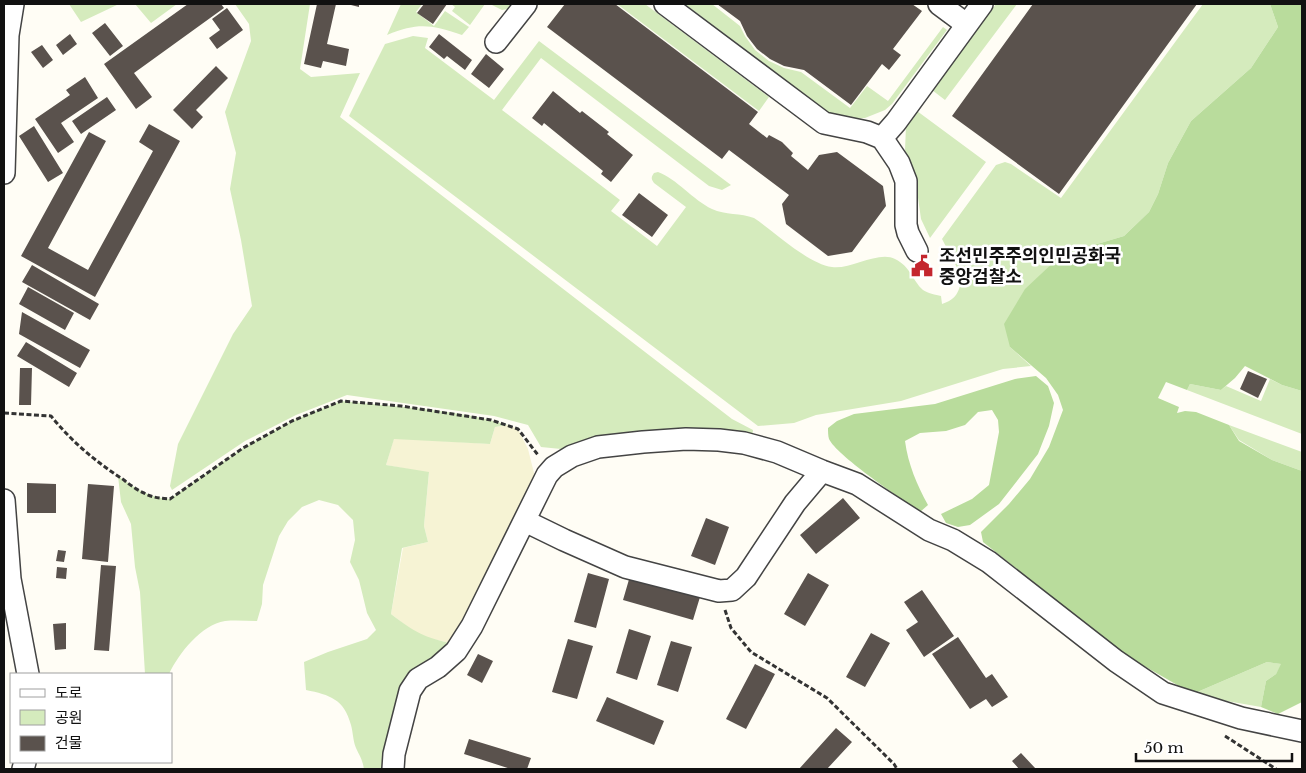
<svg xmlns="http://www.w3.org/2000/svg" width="1306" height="773" viewBox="0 0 1306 773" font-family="'Libre Baskerville','Noto Sans KR',serif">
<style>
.farmland{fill:#f6f3d4}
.green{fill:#d5ebbd}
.forest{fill:#b9dc9c}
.building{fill:#5a524d}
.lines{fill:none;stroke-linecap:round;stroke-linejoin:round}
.minor-casing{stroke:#444;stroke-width:24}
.path{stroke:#333;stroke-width:3;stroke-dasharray:5 2.5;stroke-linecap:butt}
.minor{stroke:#fff;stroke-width:21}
.labels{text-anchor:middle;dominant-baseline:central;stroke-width:5;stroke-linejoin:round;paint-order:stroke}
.poi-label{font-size:18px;font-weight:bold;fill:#111;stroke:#fff;text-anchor:start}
</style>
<rect width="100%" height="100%" fill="#fffdf5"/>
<!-- farmland -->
<path class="farmland" d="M508 425 518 429 528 449 535 477 454 644 428 638 414 632 391 614 403 548 428 542 424 526 429 473 386 465 394 438 490 444 495 427Z"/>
<!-- green -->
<path class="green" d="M69 4H119L81 22Z
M135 4H177L151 23Z
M235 4H310L300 69 311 77 360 73 340 117 732 419 753 430 752 438 593 442 561 449 541 447 528 425 494 416 347 395 296 415 245 441 172 490 170 486 178 444 233 334 252 306 241 240 230 189 236 153 225 112 251 41 249 24Z
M401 4H422L416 12 434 26 445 11 469 27 462 35C431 25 419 22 387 35Z
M451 4H485L470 25 452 11 455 7Z
M490 4H516L513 8 502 10Z
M617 4H645L769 97 759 111Z
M685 4H712L740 26 745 36 755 50 769 61 784 68 801 72 850 108 867 86 888 101 943 27 947 30 892 104 885 110 865 118 853 119 839 117 829 113Z
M996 4H1017L945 100 932 90Z
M1203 4H1270L1278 27 1251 68 1191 121 1168 163 1158 194 1149 212 1124 236 1087 247 1057 259 1010 347 1031 366 1003 369 901 401 816 415 794 423 758 426 349 116 385 44 413 36 428 38 425 48 494 100 539 41 731 185 722 190 709 186 541 58 502 110 620 200 611 211 657 246 686 207 654 183C651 179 651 177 654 173L658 172C677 179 693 200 712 209 725 215 741 213 754 218 775 232 808 264 832 267 850 270 879 250 895 259 911 267 912 280 923 290 927 293 936 295 941 296L942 304C957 299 959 292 962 277L942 239 996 165 1005 162 1011 164 1061 198Z
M917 111 986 162 930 238 921 219 915 176 909 164 905 150 906 126Z
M1270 379 1282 385 1302 391V434L1187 390 1190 384 1221 390 1226 386 1261 401Z
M341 401C395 407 456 409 508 425L495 427 490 444 394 439 386 465 429 472 424 526 428 542 402 548 391 614C416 633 423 637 454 644L419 673 384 769H364C362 758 360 757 356 748 353 741 353 732 351 725 344 699 330 695 306 690L304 662 328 652 367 639 376 630 367 613 359 580 350 562 355 540 353 520 338 505 319 500 302 507 288 521 279 536 263 585 262 604 257 621C247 621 236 620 225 621 201 625 179 653 169 674H145L140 592 135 567 131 524 121 502 118 476C137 489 147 497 170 499L243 448 292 421Z
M1229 425 1302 452V471L1272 460 1239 440Z
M1267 662 1282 664 1276 674 1266 681 1261 707 1221 700 1195 693Z"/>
<!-- forest -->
<path class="forest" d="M1270 4H1302V391L1282 385 1245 366 1235 378 1221 390 1190 384 1187 390 1166 382 1158 398 1179 407 1177 413 1185 411 1196 412 1229 425 1239 441 1272 460 1302 471V702L1278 714 1261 707 1266 681 1276 674 1281 664 1267 662 1195 693 1179 686 1125 655 983 542 981 532 1009 504 1030 479 1049 447 1063 410 1058 395 1046 378 1010 347 1004 324 1025 289 1057 259 1087 247 1124 236 1149 212 1158 194 1168 163 1191 121 1251 68 1278 27Z
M1036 376 1048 386 1054 403 1049 426 1038 454 999 504 970 525 958 527 946 523 941 514 972 499 989 485 999 432 998 420 992 410 978 412 965 425 946 431 920 433 905 441C908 464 917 485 928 505L920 512C902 499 837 456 829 439 828 436 828 431 828 428L837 421 854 414 935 404 1015 379Z"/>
<!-- building -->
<path class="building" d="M188 4H221L224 8 134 73 152 97 136 109 104 64Z
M317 4H336L327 44 349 49 346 66 323 61 321 68 304 64Z
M347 4H359V7Z
M424 4H447L433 24 417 13Z
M565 4H615L758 112 749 124 767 138 769 135 782 142 793 153 791 156 808 170 819 155 837 152 883 186 886 206 852 252 828 256 786 224 782 204 789 195 729 150 722 159 547 27Z
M717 4H912L922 11 893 49 901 55 889 70 882 64 851 105 804 70 784 66 770 59 757 49 747 36 740 21Z
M1033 4H1197L1059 194 952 116Z
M227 8 243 30 217 49 209 38 220 30 212 19Z
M105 23 123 46 110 56 92 33Z
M70 34 77 44 63 55 56 45Z
M439 34 472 60 465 70 447 56 444 59 429 47Z
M42 45 53 60 43 68 31 52Z
M486 54 504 69 489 88 471 74Z
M216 66 228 78 196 110 203 117 192 129 173 110Z
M85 77 98 98 61 123 74 142 58 153 35 119 70 95 66 90Z
M553 91 580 113 582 111 609 132 607 134 633 155 611 182 601 174 603 171 544 123 542 126 532 118Z
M107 97 116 110 81 134 72 121Z
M149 124 180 141 95 297 21 256 89 132 106 141 48 248 88 270 153 151 139 142Z
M34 126 63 173 48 182 19 136Z
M639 193 668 215 652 237 622 215Z
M32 265 99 304 90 320 22 282Z
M28 287 74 313 65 330 19 304Z
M22 312 90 350 80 368 19 334Z
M26 342 77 373 69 387 17 356Z
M20 368H32L31 405H19Z
M1248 371 1267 379 1258 398 1240 389Z
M27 483 56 484V513H27Z
M88 484 114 486 108 562 82 559Z
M843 498 860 518 816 554 800 535Z
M706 518 729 527 715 565 691 556Z
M58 550 66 551 64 562 56 561Z
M101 565 116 566 109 651 94 650Z
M57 567 67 568 66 579 56 578Z
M588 573 609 579 596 628 574 622Z
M808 573 829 585 805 626 784 614Z
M630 576 700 597 693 620 623 600Z
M922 590 954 636 924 657 906 630 918 622 904 602Z
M66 623V649L55 650 53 624Z
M629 629 651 636 637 680 616 673Z
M871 633 890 643 865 687 846 677Z
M958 637 986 678 992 674 1008 697 992 707 986 699 970 709 932 654Z
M568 639 593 646 577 699 552 692Z
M671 641 692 647 678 692 657 685Z
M478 654 493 661 482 683 467 675Z
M755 664 775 674 746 729 726 719Z
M607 697 664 721 654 745 596 721Z
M836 728 852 742 827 769H799Z
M469 739 531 758 527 769H511L464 754Z
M1021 753 1036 769H1019L1012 761Z"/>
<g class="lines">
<!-- minor casing -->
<g class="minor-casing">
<path id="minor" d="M665 4 824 123 867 132 882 138 896 122 982 4
M939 4 966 24
M496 42 526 4
M882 138 899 163 906 181V225L908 233 917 251
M4 173 8 35 13 4
M4 500 10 579 28 674
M525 521 564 540 625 567 719 591 732 590 746 577 795 503 822 471
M23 769 25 762
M393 769 394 754 410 691 418 679 438 667 456 651 472 626 547 475 554 467 572 456 598 447 643 442 686 439 719 440 744 443 777 452 822 471 857 484 929 530 953 540 989 562 1116 661 1163 693 1241 718 1302 731"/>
</g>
<!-- path -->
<path class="path" d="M4 413 51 416C72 442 96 462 124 480 130 485 137 490 144 493 152 498 161 498 170 499L243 448 292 421 341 401 401 406 491 420 518 429 538 455
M725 610 731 628 751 652 827 698 894 764 897 769
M1225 736 1276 769"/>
<!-- minor -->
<use href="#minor" class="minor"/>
</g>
<!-- icons -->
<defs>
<g id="civic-bare" transform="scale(1.725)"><path d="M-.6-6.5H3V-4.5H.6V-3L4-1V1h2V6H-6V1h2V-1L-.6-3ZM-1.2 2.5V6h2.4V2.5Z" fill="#c4262e" stroke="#fff" stroke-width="2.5" paint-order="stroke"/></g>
</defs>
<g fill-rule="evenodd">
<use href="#civic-bare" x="922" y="266"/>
</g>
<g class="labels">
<!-- poi labels -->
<g class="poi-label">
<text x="939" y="256">조선민주주의인민공화국<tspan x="939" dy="21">중앙검찰소</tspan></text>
</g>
</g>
<!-- border -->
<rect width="1306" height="773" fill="none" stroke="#111111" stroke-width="10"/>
<!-- legend -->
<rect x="10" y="673" width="162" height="90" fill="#ffffff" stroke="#a0a0a0"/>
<rect x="20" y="689" width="25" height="8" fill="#ffffff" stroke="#a0a0a0"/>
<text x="55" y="698" font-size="15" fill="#111111">도로</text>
<rect x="20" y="710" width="25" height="15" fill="#d5ebbd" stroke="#a0a0a0"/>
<text x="55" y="723" font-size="15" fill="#111111">공원</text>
<rect x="20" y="736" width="25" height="15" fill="#5a524d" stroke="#a0a0a0"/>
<text x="55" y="748" font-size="15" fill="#111111">건물</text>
<!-- scale -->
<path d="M1136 753v8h156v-8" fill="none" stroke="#111111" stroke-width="2.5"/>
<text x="1144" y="753" font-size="15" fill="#111111" stroke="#ffffff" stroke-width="4" paint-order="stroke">50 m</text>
</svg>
